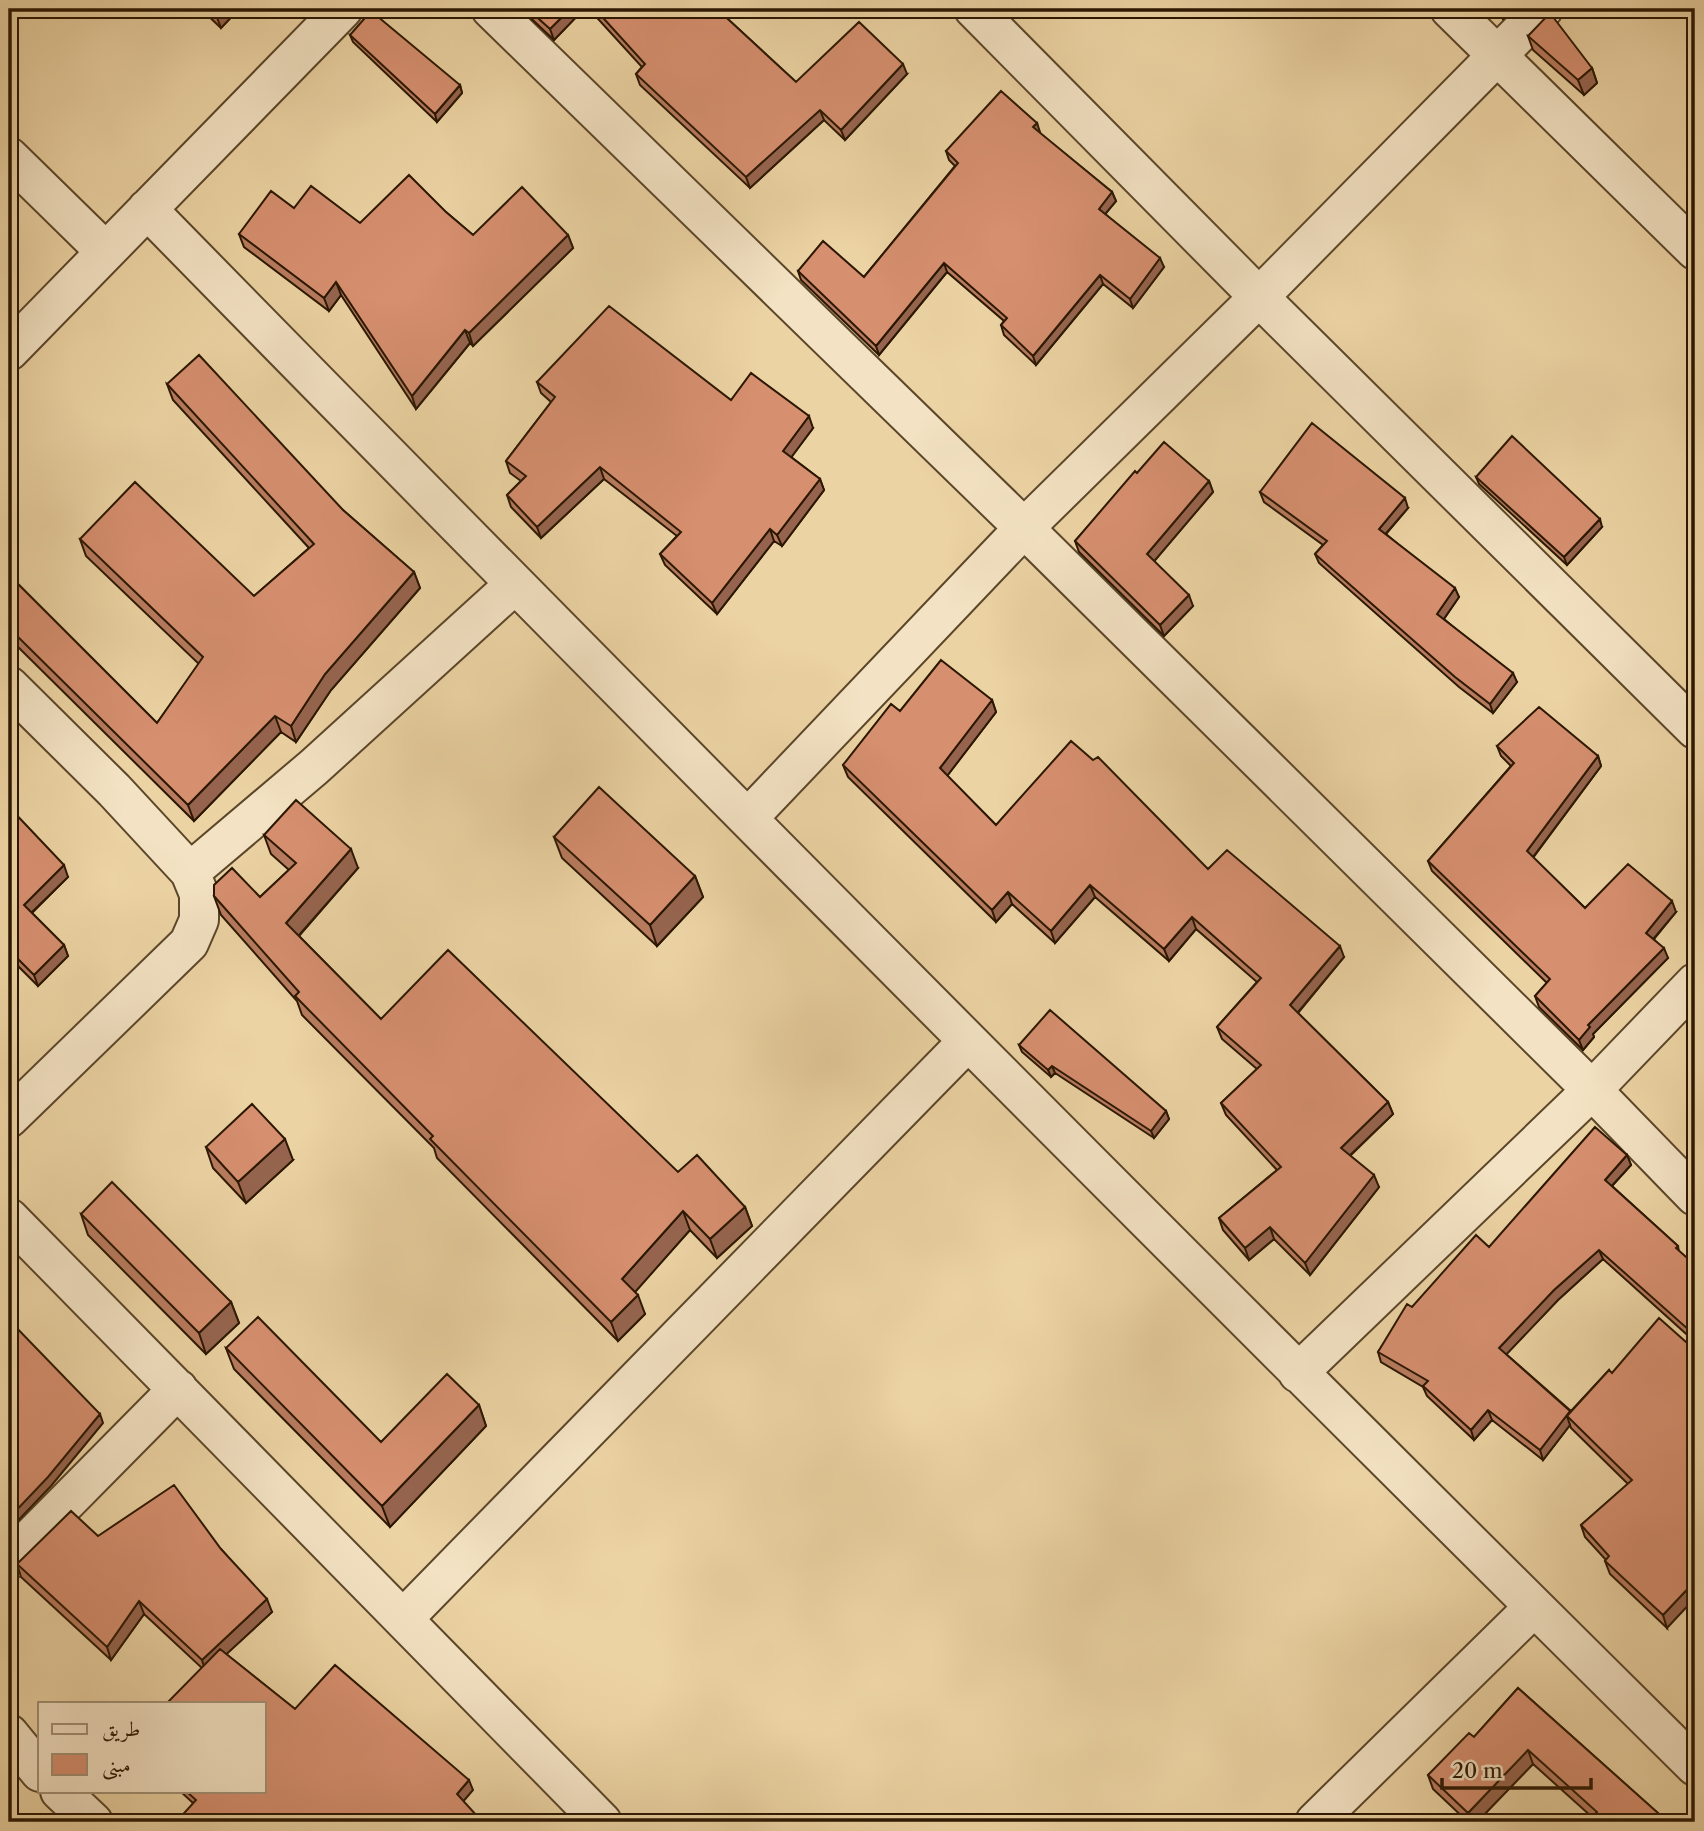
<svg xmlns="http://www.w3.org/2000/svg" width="1704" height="1831" viewBox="0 0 1704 1831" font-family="'Libre Caslon Text',Amiri,serif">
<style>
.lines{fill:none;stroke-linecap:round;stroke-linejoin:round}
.minor-casing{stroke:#5b462a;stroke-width:42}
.minor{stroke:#f3e2c3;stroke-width:38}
.wall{fill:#b87b5f;stroke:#2b1702;stroke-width:2}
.shaded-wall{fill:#96644e;stroke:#2b1702;stroke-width:2}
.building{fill:#d68f6f;stroke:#2b1702;stroke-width:2}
</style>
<rect width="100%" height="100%" fill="#ecd3a3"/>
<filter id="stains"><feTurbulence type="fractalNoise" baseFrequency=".00286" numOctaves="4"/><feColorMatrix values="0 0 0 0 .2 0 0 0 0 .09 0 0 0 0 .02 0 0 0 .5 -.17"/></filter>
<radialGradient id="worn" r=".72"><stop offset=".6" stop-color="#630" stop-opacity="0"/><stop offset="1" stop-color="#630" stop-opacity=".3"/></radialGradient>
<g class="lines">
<!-- minor casing -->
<g class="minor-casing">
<path id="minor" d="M491 9 1024 528 1592 1090 1695 1196
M974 9 1259 297 1695 729
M1450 9 1695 250
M9 157 105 251
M147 209C659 732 1175 1251 1695 1766
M9 351 343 9
M9 686 114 790 190 872 199 894V920L189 943 9 1118
M748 818 1024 528 1259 297 1543 9
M190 872 314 767 514 585
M9 1218 602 1822
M1298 1373 1592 1090 1695 983
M9 1560 178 1389
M404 1618 968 1041
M9 1734 40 1772
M60 1791 93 1822
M1315 1822 1534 1607"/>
</g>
<!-- minor -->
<use href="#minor" class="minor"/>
</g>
<!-- wall -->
<path class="wall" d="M201 9H239L221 28Z
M521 9H584L554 40Z
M589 9H717L796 82 907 74 845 140 824 120 750 188 640 85 636 74 642 67Z
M1495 9H1513L1503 19Z
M350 35 460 85 462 93 437 122 353 42Z
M1528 36 1592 68 1597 83 1584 95 1533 50Z
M1037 123 1039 133 1112 192 1116 201 1105 214 1164 267 1133 308 1103 284 1036 365 1004 335 1001 325 1004 321 947 272 879 355 801 280 798 271 864 277 955 166 949 160 946 151Z
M294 208 360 223 446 212 473 235H568L573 248 473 346 470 343 416 409 341 295 329 311 244 247 239 234Z
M537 382 731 400 813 428 791 457 820 479 824 490 782 546 774 541 717 614 665 565 660 554 677 536 604 479 541 538 511 507 507 495 521 481 510 473 506 461 551 402 541 393Z
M167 384 343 510 414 572 420 588 331 690 296 742 281 732 194 821 9 638V575L157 723 199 664 86 556 80 539 254 596 309 548 173 400Z
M1137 473 1209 481 1213 492 1154 561 1193 606 1164 636 1079 552 1075 541Z
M1476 477 1602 527 1567 565 1479 484Z
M1260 492 1408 508 1386 534 1459 597 1444 619 1517 682 1493 713 1459 687 1319 563 1315 554 1323 545 1264 502Z
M992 700 996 712 947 776 996 825 1208 869 1344 957 1298 1013 1388 1102 1393 1114 1350 1156 1379 1187 1310 1275 1274 1239 1249 1260 1223 1230 1219 1218 1277 1170 1226 1115 1221 1103 1257 1069 1222 1039 1217 1027 1257 982 1196 929 1169 961 1095 897 1055 943 1012 904 996 922 848 777 843 765 900 711Z
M1497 746 1598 756 1601 766 1533 858 1585 908 1676 912 1654 939 1668 958 1593 1034 1594 1037 1583 1050 1539 1007 1535 996 1547 983 1432 871 1428 861 1511 766 1501 756Z
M9 807 68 877 32 913 64 945 68 956 38 986 9 957Z
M264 835 358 868 299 936 381 1019 745 1207 752 1226 717 1258 690 1230 634 1292 645 1314 618 1341 437 1158 434 1148 302 1015 297 1001 221 915 214 896 260 897 289 870 271 854Z
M554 837 695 876 703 897 657 946 562 858Z
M1019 1045 1166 1111 1169 1119 1154 1138 1055 1073 1051 1077 1022 1052Z
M206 1147 293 1160 246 1203 213 1168Z
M1627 1155 1631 1165 1612 1186 1678 1246 1694 1341 1603 1259 1558 1300 1506 1354 1571 1411 1609 1370 1667 1628 1610 1574 1605 1561 1606 1560 1585 1537 1581 1525 1628 1484 1571 1428 1570 1425 1543 1460 1492 1420 1474 1440 1427 1396 1423 1387 1381 1362 1378 1352 1412 1307 1489 1247Z
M81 1214 231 1302 239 1323 206 1354 88 1235Z
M226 1348 381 1442 479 1405 486 1426 390 1527 234 1369Z
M98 1536 221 1549 272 1612 226 1654 295 1709 473 1790 193 1803 180 1791H264L202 1668 144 1614 111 1660 21 1577 17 1564Z
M1518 1688 1668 1822 1592 1817 1533 1764 1477 1822H1468L1433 1789 1428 1775 1474 1737Z"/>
<!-- shaded-wall -->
<path class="shaded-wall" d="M223 9H239L221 28 216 15Z
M570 9H584L554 40 550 29Z
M1503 9H1513L1503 19 1500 11Z
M903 64 907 74 845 140 841 130Z
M1592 68 1597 83 1584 95 1578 80Z
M460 85 462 93 437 122 435 114Z
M820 110 824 120 750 188 746 177Z
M1037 123 1040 132 1036 136 1033 127Z
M1112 192 1116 201 1102 218 1099 209Z
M568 235 573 248 473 346 469 333Z
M1160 258 1164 267 1133 308 1130 299Z
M944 263 947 272 879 355 876 346Z
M1100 275 1103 284 1036 365 1033 356Z
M336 282 341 295 329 311 324 298Z
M465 330 470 343 416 409 412 396Z
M809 416 813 428 787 463 783 451Z
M600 467 604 479 541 538 537 527Z
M820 479 824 490 782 546 777 535Z
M1209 481 1213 492 1151 565 1147 554Z
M1405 498 1408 508 1382 538 1379 529Z
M1600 519 1602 527 1567 565 1564 557Z
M770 529 774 541 717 614 712 603Z
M414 572 420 588 331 690 296 742 291 726 325 674Z
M1455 588 1459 597 1441 623 1437 614Z
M1189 595 1193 606 1164 636 1160 625Z
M1513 673 1517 682 1493 713 1490 704Z
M992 700 996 712 944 780 940 768Z
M275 716 281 732 194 821 188 805Z
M1598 756 1601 766 1530 861 1527 851Z
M351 849 358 868 293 942 286 923Z
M64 865 68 877 28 916 24 905Z
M695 876 703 897 657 946 650 925Z
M1090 885 1095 897 1055 943 1051 931Z
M1008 892 1012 904 996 922 992 910Z
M1672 901 1676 912 1650 943 1646 933Z
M1192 917 1196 929 1169 961 1164 949Z
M64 945 68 956 38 986 34 975Z
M1340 946 1344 957 1294 1017 1290 1005Z
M1664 948 1668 958 1593 1034 1594 1037 1583 1050 1579 1040 1588 1025Z
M1052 1066 1055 1073 1051 1077 1048 1070Z
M1388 1102 1393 1114 1345 1160 1341 1148Z
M1166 1111 1169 1119 1154 1138 1151 1131Z
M285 1139 293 1160 246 1203 238 1182Z
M1627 1155 1631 1165 1608 1190 1605 1180Z
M1374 1175 1379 1187 1310 1275 1305 1263Z
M745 1207 752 1226 717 1258 710 1239Z
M683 1211 690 1230 629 1299 622 1279Z
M1270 1227 1274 1239 1249 1260 1245 1248Z
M1599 1250 1603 1259 1558 1300 1503 1358 1499 1348 1554 1290Z
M638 1295 645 1314 618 1341 611 1322Z
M231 1302 239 1323 206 1354 199 1333Z
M1695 1326V1339L1694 1341 1690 1331Z
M479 1405 486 1426 390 1527 382 1506Z
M1488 1410 1492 1420 1474 1440 1471 1430Z
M1570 1411 1567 1416 1570 1425 1543 1460 1540 1450Z
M100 1414 103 1423 51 1486 9 1530V1518Z
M1695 1581V1598L1667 1628 1663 1615Z
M267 1599 272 1612 206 1673 202 1660Z
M139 1601 144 1614 111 1660 107 1647Z
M1528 1750 1533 1764 1477 1822H1471L1468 1813Z
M469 1780 473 1790 461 1804 457 1794Z
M477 1816 479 1822H470Z"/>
<!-- building -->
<path class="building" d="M209 9H223L216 15Z
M528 9H570L550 29Z
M595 9H717L796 82 859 22 903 64 841 130 820 110 746 177 636 74 645 64Z
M371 11 460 85 435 114 350 35Z
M1550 13 1592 68 1578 80 1528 36Z
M1001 91 1037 123 1033 127 1112 192 1099 209 1160 258 1130 299 1100 275 1033 356 1001 325 1007 318 944 263 876 346 798 271 823 241 864 277 958 163 946 151Z
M409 175 446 212 473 235 522 187 568 235 469 333 465 330 412 396 336 282 324 298 239 234 271 191 294 208 311 186 360 223Z
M609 306 731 400 751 373 809 416 783 451 820 479 777 535 770 529 712 603 660 554 681 532 600 467 537 527 507 495 526 476 506 461 555 397 537 382Z
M199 355 343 510 414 572 325 674 291 726 275 716 188 805 9 628V575L157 723 203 657 80 539 135 482 254 596 314 544 167 384Z
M1312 423 1405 498 1379 529 1455 588 1437 614 1513 673 1490 704 1455 677 1315 554 1327 541 1260 492Z
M1512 436 1600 519 1564 557 1476 477Z
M1164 442 1209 481 1147 554 1189 595 1160 625 1075 541 1135 471 1137 473Z
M941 660 992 700 940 768 996 825 1071 741 1093 760 1098 757 1208 869 1227 850 1340 946 1290 1005 1388 1102 1341 1148 1374 1175 1305 1263 1270 1227 1245 1248 1219 1218 1281 1167 1221 1103 1261 1065 1217 1027 1261 978 1192 917 1164 949 1090 885 1051 931 1008 892 992 910 843 765 891 704 900 711Z
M1695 675V685L1690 680Z
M1539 707 1598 756 1527 851 1585 908 1628 864 1672 901 1646 933 1664 948 1588 1025 1590 1027 1579 1040 1535 996 1550 979 1428 861 1514 763 1497 746Z
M599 787 695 876 650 925 554 837Z
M296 800 351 849 286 923 381 1019 448 950 678 1172 697 1155 745 1207 710 1239 683 1211 622 1279 638 1295 611 1322 430 1139 433 1136 295 996 299 992 214 896V885L232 868 260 897 296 863 264 835Z
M9 807 64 865 24 905 64 945 34 975 9 950Z
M1050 1010 1166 1111 1151 1131 1052 1066 1048 1070 1019 1045Z
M252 1104 285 1139 238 1182 206 1147Z
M1595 1127 1627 1155 1605 1180 1678 1246 1676 1248 1695 1265V1326L1690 1331 1599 1250 1554 1290 1499 1348 1570 1411 1540 1450 1488 1410 1471 1430 1423 1386 1428 1381 1378 1352 1407 1304 1412 1307 1476 1235 1489 1247Z
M112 1182 231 1302 199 1333 81 1214Z
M258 1317 381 1442 447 1374 479 1405 382 1506 226 1348Z
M1659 1318 1695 1350V1581L1663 1615 1605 1561 1609 1556 1581 1525 1632 1480 1567 1416 1609 1370 1612 1373Z
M9 1320 100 1414 48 1477 9 1518Z
M174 1485 221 1549 267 1599 202 1660 139 1601 107 1647 17 1564 71 1511 98 1536Z
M220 1649 295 1709 335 1665 469 1780 457 1794 477 1816 470 1822H178L177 1821 196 1800 186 1791H264V1703H167Z
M1518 1688 1668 1822H1588L1597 1812 1528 1750 1468 1813 1428 1775 1469 1733 1474 1737Z"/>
<!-- margin -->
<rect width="1704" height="1831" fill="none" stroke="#ecd3a3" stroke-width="35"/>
<rect x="10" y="10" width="1683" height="1810" fill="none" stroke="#2b1702" stroke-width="3.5"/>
<rect x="18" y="18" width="1669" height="1796" fill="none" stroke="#2b1702" stroke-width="2"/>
<!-- legend -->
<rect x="38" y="1702" width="228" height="91" fill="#f3e2c3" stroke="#a39176" stroke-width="2"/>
<rect x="52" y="1724" width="35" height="10" fill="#f3e2c3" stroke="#a39176" stroke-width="2"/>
<text x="102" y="1736" font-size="21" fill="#2b1702">طريق</text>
<rect x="52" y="1754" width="35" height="21" fill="#d68f6f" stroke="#a39176" stroke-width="2"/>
<text x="102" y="1772" font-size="21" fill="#2b1702">مبنى</text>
<!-- scale -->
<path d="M1442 1778v10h149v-10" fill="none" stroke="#2b1702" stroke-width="3.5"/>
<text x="1452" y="1778" font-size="21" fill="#2b1702" stroke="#f3e2c3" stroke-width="5" paint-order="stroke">20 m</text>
<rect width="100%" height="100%" filter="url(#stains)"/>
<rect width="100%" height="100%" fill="url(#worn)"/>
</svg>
